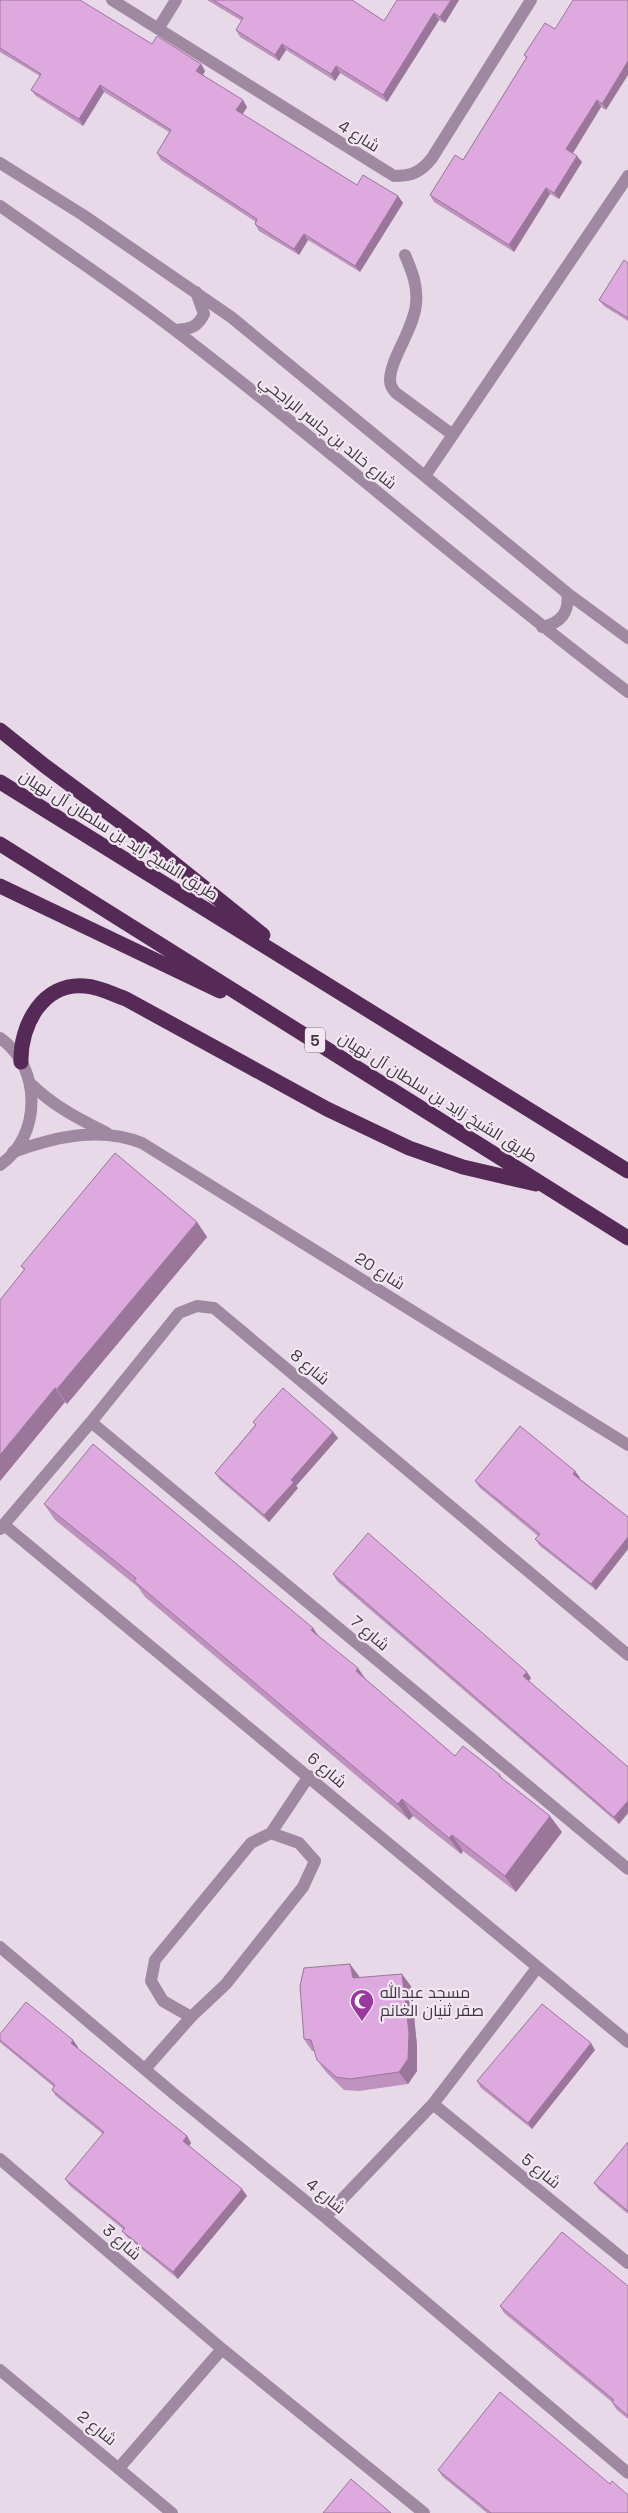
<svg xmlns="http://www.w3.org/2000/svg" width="628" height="2513" viewBox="0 0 628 2513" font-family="'Space Grotesk',Cairo,sans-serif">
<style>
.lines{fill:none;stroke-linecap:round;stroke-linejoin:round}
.minor{stroke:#9f89a0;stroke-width:12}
.highway{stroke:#552a57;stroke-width:15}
.wall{fill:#be91bf}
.shaded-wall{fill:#9b769b}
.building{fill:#dda9de;stroke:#9b769b}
.labels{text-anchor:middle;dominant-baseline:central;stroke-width:4.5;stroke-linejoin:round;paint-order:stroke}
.shield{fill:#f4e7f4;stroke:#746c74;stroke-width:1}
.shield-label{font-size:15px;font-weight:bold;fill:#3d383d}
.street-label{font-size:16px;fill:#3d383d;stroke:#f4e7f4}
.poi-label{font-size:16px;fill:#3d383d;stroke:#f4e7f4;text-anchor:start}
</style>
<rect width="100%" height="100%" fill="#e7d9e7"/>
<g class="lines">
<!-- minor -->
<path class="minor" d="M112 0 394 176C412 176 421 172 432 158L531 0
M158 29 176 0
M0 163 83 215 231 317 567 593 628 638
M0 206C58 247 119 287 176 331 329 448 474 576 628 692
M405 255C412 271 418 286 416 304 414 329 390 359 390 380 390 386 392 389 396 393L453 435
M175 330C190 329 197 328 204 314L196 292
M425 476 628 176
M542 627C561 623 570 612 567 593
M0 1038C42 1067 42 1136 0 1165
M30 1083C53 1106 79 1119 107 1133
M13 1152C54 1137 100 1126 142 1143L628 1445
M91 1422 628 1869
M4 1525 628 2042
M0 1529 91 1422 179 1313 197 1306 214 1308 628 1655
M0 1947 174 2094 325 2217 628 2473
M191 2017 163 2001 151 1981 155 1960 251 1843 271 1833 309 1776
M145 2069 191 2017 226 1984 303 1887 315 1861 299 1843 271 1833
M433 2104 628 2263
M0 2159 222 2349 424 2513
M325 2217 433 2104 537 1968
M0 2370 172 2513
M119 2468 222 2349"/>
<!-- highway -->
<path class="highway" d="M0 730 45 766 145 840 263 935
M0 782 628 1171
M0 844 628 1238
M0 886 220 991
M21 1062C20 1025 43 982 85 986 100 987 112 994 126 999L327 1109 409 1148 463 1167 536 1184"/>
</g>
<!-- wall -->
<path class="wall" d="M0 0 152 44 201 64 205 71 203 75 247 107 242 114 357 185 398 196 403 203 360 272 308 240 299 255 259 231 255 224 256 222 161 160 157 153 169 132 104 92 83 126 36 96 31 90 40 76 0 52Z
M207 0H352L384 21 459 0 445 23 439 20 387 102 340 73 335 81 286 50 279 61 240 37 236 30 242 21Z
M555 29 606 110 601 107 573 153 582 162 559 199 550 194 514 252 434 202 430 195 463 160 526 58 524 55Z
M628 263V321L604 306 599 300Z
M197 1222 207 1237 67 1404 65 1402 0 1481V1300L24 1270 21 1266Z
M253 1422 333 1432 338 1438 296 1486 298 1488 269 1522 220 1480 215 1473 255 1425Z
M575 1471 580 1478H579L628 1517V1549L596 1590 540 1546 535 1539 538 1536 480 1488 475 1481Z
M44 1504 320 1637 364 1678 455 1756 500 1775 503 1780 562 1832 516 1892 463 1851 461 1854 413 1816 409 1820 145 1597 138 1587 55 1520Z
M333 1574 531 1678 529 1681 628 1767V1813L619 1824 337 1581Z
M359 1976V1977L411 1986 417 2046V2071L408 2084 359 2091 344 2090 326 2072 317 2060 315 2051H312L304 2039Z
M0 2034 78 2047 77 2048 187 2136 191 2143 189 2146 242 2189 247 2196 178 2279 127 2237 122 2231 123 2229 70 2186 65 2179 103 2134 56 2096 52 2090 54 2087 2 2044 0 2042Z
M595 2050 532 2129 481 2088 477 2081Z
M628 2143V2214L599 2190 594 2183Z
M628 2286V2419L616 2409 612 2402 504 2313 500 2306Z
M438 2470 610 2484 628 2513H487L443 2477Z"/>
<!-- shaded-wall -->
<path class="shaded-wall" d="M451 0H459L445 23 440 17Z
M434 13 439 20 387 102 383 95Z
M282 44 286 50 279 61 275 55Z
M628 61V75L606 110 602 104Z
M201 64 205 71 201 78 196 71Z
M336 66 340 73 335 81 331 74Z
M100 85 104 92 83 126 79 119Z
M243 100 247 107 241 117 236 110Z
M597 100 601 107 571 156 566 149Z
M577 156 582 162 559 199 554 193Z
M546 188 550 194 514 252 509 245Z
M398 196 403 203 360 272 355 266Z
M304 234 308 240 299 255 294 249Z
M197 1222 207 1237 67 1404 57 1389Z
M55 1388 65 1402 0 1481V1455Z
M333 1432 338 1438 296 1486 298 1488 269 1522 264 1515 291 1480Z
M575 1471 580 1478 578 1480 573 1474Z
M628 1537V1549L596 1590 591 1584Z
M313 1628 324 1644 311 1630Z
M358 1668 369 1684 356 1671Z
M527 1672 531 1678 528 1682 523 1676Z
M402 1799 413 1816 409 1820 398 1804Z
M628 1801V1813L619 1824 614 1817Z
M550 1816 562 1832 516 1892 505 1876Z
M452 1835 463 1851 461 1854 449 1838Z
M350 1964 359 1976 362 1990 353 1978Z
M402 1974 411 1986 417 2046V2071L408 2084 399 2072Z
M73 2040 78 2047 76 2049 71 2043Z
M591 2043 595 2050 532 2129 528 2123Z
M187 2136 191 2143 188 2147 183 2141Z
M242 2189 247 2196 178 2279 173 2272Z"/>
<!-- building -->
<path class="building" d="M0 0H80L152 44 157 36 201 64 196 71 243 100 236 110 357 185 363 175 398 196 355 266 304 234 294 249 255 224 257 219 157 153 171 130 100 85 79 119 31 90 41 74 0 48Z
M213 0H352L384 21 397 0H451L440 17 434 13 383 95 336 66 331 74 282 44 275 55 236 30 243 18Z
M573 0H628V61L602 104 597 100 566 149 577 156 554 193 546 188 509 245 430 195 455 155 463 160 527 57 524 55 545 23 555 29Z
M624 260 628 263V318L599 300Z
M115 1153 197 1222 57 1389 55 1388 0 1455V1300L25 1269 21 1266Z
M283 1388 333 1432 291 1480 294 1482 264 1515 215 1473 256 1425 253 1422Z
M520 1426 575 1471 573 1474 628 1517V1537L591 1584 535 1539 540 1534 475 1481Z
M93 1444 313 1628 311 1630 358 1668 356 1671 455 1756 463 1746 500 1775 499 1776 550 1816 505 1876 452 1835 449 1838 402 1799 398 1804 134 1581 136 1578 44 1504Z
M368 1533 527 1672 523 1676 628 1767V1801L614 1817 333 1574Z
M350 1964 353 1978 402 1974 409 2033 408 2059 399 2072 350 2079 336 2077 317 2060 311 2040 304 2039 300 1986 304 1968Z
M26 2002 73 2040 71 2043 187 2136 183 2141 242 2189 173 2272 122 2231 125 2228 65 2179 104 2132 52 2090 55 2085 0 2040V2034Z
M542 2004 591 2043 528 2123 477 2081Z
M627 2143H628V2211L594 2183Z
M562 2232 628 2286V2416L612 2402 614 2400 500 2306Z
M500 2392 610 2484 612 2481 628 2495V2513H491L438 2470Z
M351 2479 391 2513H323Z"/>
<!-- icons -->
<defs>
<g id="mosque-pin" transform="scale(1.25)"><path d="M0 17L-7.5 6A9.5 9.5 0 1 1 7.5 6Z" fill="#9a389f" stroke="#f4e7f4"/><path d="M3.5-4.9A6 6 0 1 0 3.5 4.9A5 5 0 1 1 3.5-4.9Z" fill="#fff"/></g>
</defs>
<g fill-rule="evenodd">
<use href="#mosque-pin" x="362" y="2001"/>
</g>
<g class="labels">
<!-- shield labels -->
<rect class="shield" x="305" y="1027.5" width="20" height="25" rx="4"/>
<g class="shield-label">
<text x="315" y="1040">5</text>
</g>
<!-- street labels -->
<g class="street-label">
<text transform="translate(359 136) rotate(32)">شارع 4</text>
<text transform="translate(328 432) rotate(39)">شارع خالد بن جاسر الراجحي</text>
<text transform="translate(119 835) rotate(32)">طريق الشيخ زايد بن سلطان آل نهيان</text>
<text transform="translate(438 1097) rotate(32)">طريق الشيخ زايد بن سلطان آل نهيان</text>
<text transform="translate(380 1271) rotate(32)">شارع 20</text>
<text transform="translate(310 1367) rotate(40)">شارع 8</text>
<text transform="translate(370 1633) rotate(40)">شارع 7</text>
<text transform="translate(327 1770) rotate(40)">شارع 6</text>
<text transform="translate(541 2171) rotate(39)">شارع 5</text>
<text transform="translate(326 2196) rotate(39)">شارع 4</text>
<text transform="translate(122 2242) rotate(41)">شارع 3</text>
<text transform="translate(97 2428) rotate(39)">شارع 2</text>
</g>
<!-- poi labels -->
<g class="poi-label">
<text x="380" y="1992">مسجد عبدالله<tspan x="380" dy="18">صقر ثنيان الغانم</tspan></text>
</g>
</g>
</svg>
